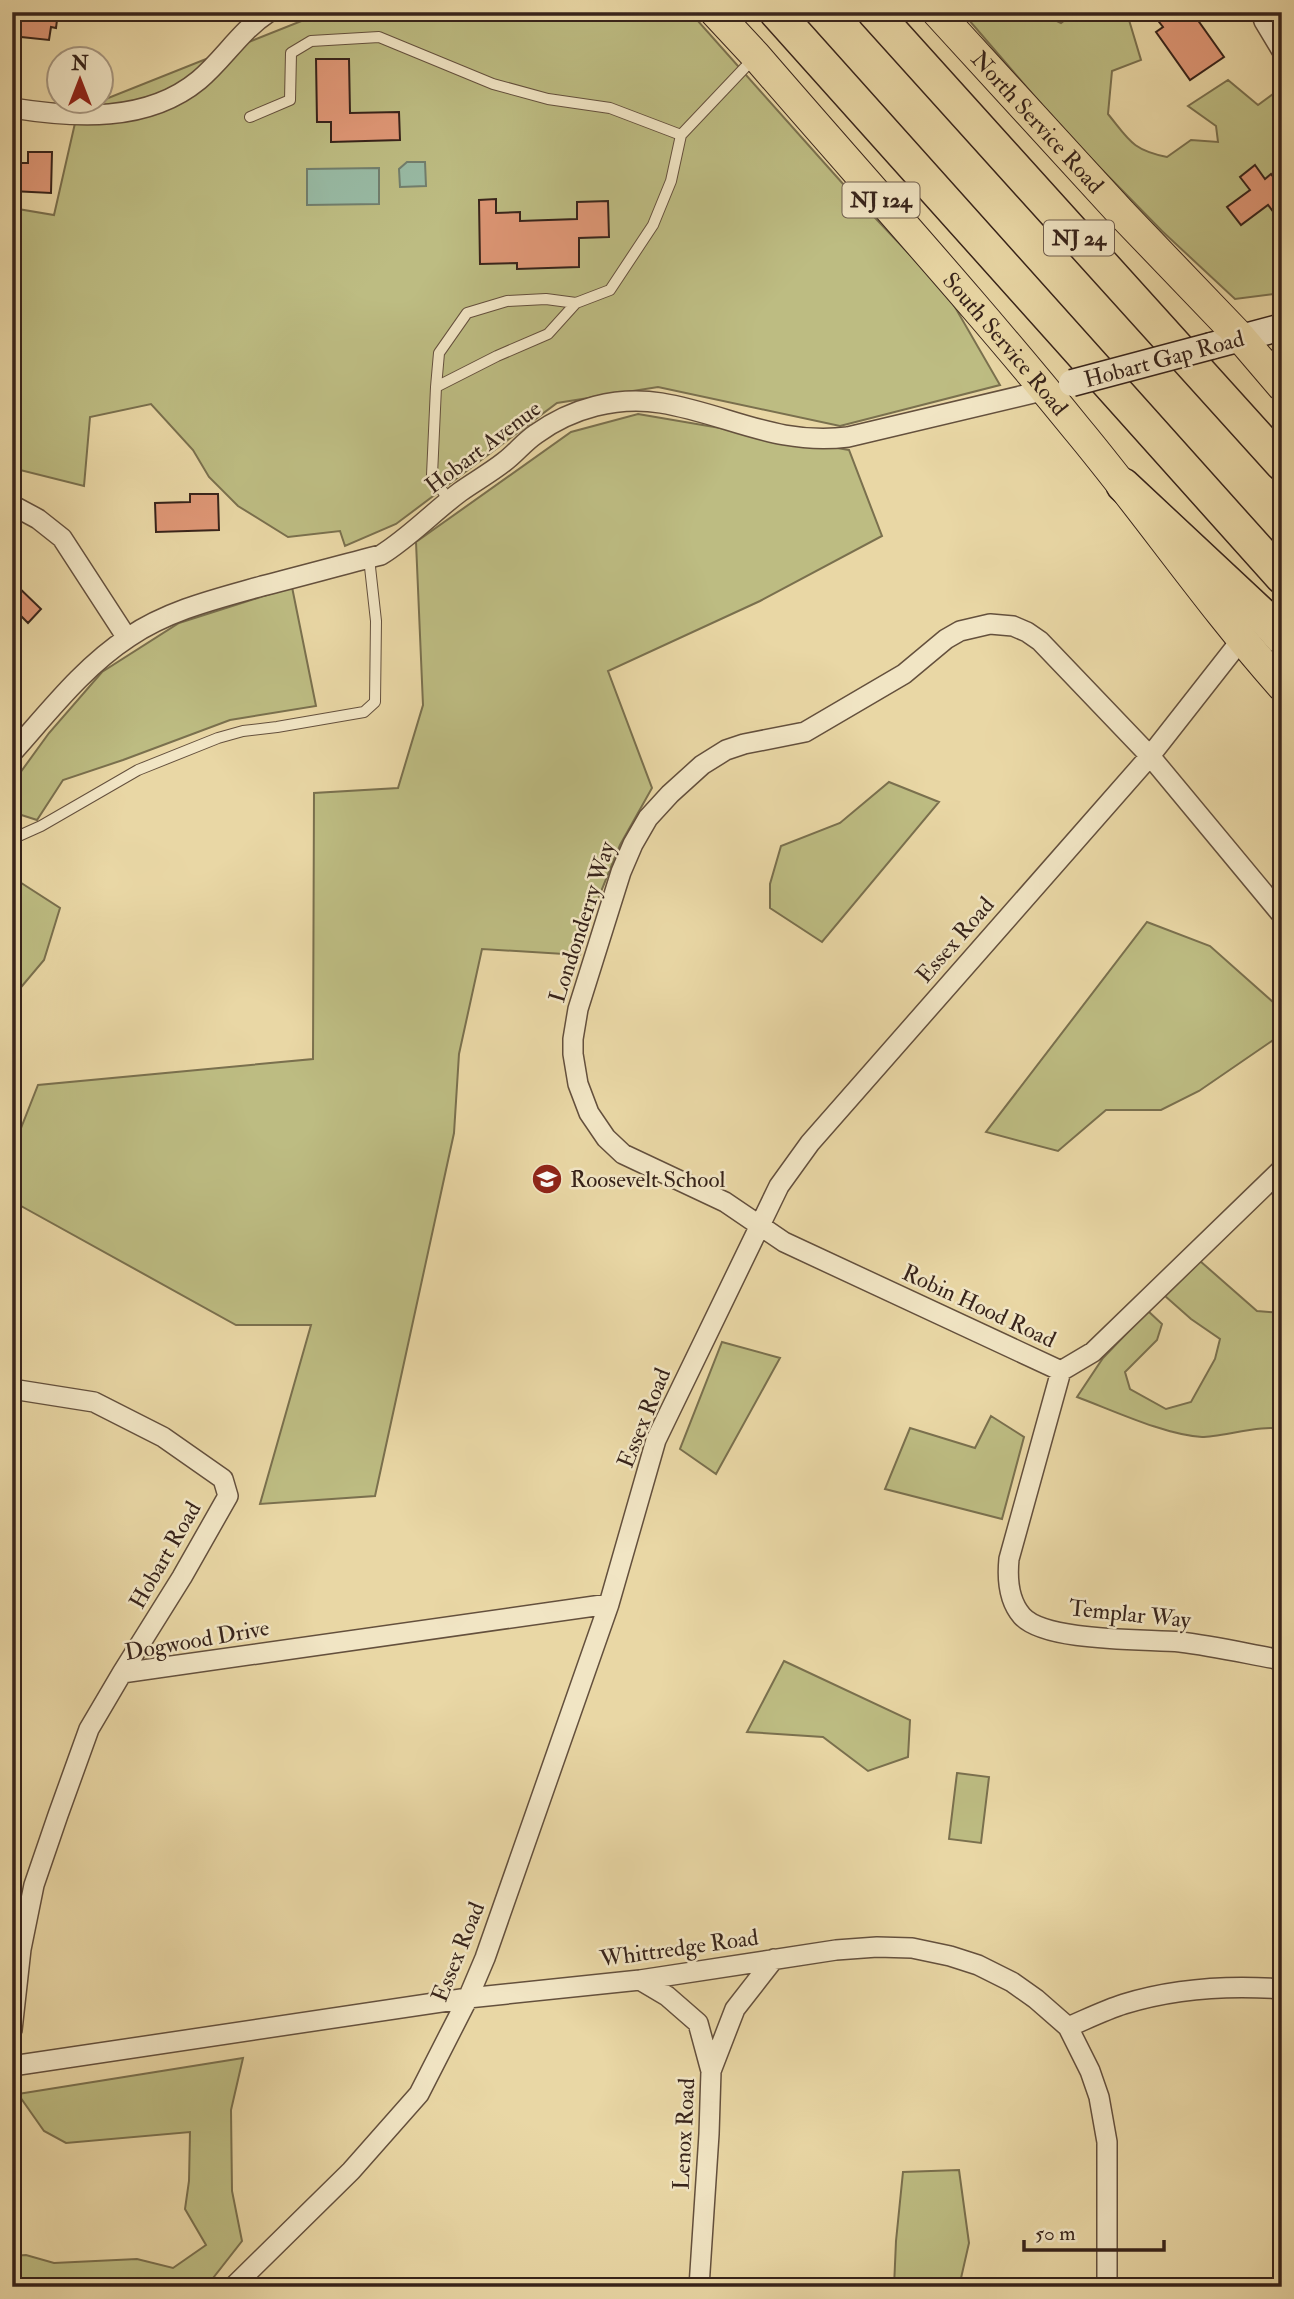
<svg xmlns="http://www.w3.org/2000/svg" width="1294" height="2299" viewBox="0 0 1294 2299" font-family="'IM FELL Double Pica',serif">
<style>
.green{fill:#bdbc82;stroke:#7a704e;stroke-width:2}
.water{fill:#98baa4;stroke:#717e6d;stroke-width:2}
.building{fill:#df9776;stroke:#37231a;stroke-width:2}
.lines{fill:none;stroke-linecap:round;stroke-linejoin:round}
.lane-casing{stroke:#64503d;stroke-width:12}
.street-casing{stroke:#64503d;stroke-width:22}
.secondary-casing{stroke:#37231a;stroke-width:29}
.primary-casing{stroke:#37231a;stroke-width:32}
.highway-casing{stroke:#37231a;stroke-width:36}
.lane{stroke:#f1e5c4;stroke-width:10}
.street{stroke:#f1e5c4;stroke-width:19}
.secondary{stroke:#f1e5c4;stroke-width:26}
.primary{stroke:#e9d7a5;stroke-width:30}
.highway{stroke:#e9d7a5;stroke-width:33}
.secondary-bridge-casing{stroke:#37231a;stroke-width:29;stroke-linecap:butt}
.secondary-bridge{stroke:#f1e5c4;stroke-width:26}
.labels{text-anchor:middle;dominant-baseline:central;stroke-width:5;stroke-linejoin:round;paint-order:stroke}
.shield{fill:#f1e5c4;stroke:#6f5d4d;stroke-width:2}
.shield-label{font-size:21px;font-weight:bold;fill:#37231a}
.street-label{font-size:23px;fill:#37231a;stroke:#f1e5c4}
.poi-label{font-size:23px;fill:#37231a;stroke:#f1e5c4;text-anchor:start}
</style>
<rect width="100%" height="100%" fill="#e9d7a5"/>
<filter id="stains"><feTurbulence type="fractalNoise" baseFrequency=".00286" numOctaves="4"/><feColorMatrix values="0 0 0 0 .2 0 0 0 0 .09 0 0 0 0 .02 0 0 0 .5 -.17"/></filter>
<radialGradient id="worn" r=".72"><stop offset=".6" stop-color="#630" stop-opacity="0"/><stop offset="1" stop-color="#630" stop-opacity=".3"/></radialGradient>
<!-- green -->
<path class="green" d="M324 12H690L844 185 948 295 1000 385 840 426 658 387 557 403 396 524 345 546 340 531 288 537 238 506 209 477 193 450 151 404 90 417 84 486 12 468V208L54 215 78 110Z
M962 12H1038L1061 23 1075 12H1131L1129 20 1141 60 1112 71 1108 114C1129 140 1132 150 1167 157L1191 140 1218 142 1216 126 1188 106 1228 80 1258 105 1277 91 1276 77 1282 75V293L1235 299 1162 231 1066 133Z
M638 414 849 450 882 536 760 601 608 671 652 788 620 845 593 911 580 955 482 949 459 1054 454 1133 375 1496 260 1504 311 1325H236L12 1201V1151L38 1085 313 1059 314 793 398 788 423 705 416 542 571 432Z
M292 587 316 706 230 720 123 760 63 780 37 820 12 812V784L49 733 102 672 179 623Z
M889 782 939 802 822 942 770 908V884L781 846 840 823Z
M12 877 60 908 44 960 12 998Z
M1147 922 1210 946 1282 1010V1034L1199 1091 1161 1110H1106L1058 1151 986 1132Z
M1200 1261 1257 1311 1282 1313V1430C1269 1423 1221 1437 1202 1437 1165 1435 1112 1410 1077 1397L1103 1358 1148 1311 1162 1324 1157 1340 1125 1372 1130 1389 1166 1409 1191 1402 1215 1359 1220 1339 1191 1319 1165 1296Z
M722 1342 780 1358 716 1474 680 1449Z
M991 1416 1024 1437 1002 1519 885 1489 910 1428 975 1448Z
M784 1661 910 1720 908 1757 868 1771 823 1737 747 1732Z
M957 1773 989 1777 981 1843 949 1839Z
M243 2058 231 2110 232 2191 242 2241 206 2287H57L47 2283 37 2287H12V2256L26 2255 54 2263 137 2259 173 2268 206 2245 185 2209 189 2181 190 2132 66 2143 44 2131 18 2094Z
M959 2170 969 2243 959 2287H894L896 2241 903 2172Z"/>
<!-- water -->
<path class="water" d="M407 162H425L426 186 400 187 399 169Z
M379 168V204L307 205V169Z"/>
<!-- building -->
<path class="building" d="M12 12H58L56 28 51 27 49 40 12 36Z
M1165 12H1192L1224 57 1190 80 1156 32 1163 27 1156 18Z
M316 59H349L350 113 399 112 400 140 331 142V122H317Z
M28 152H52L51 193 12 191V163H28Z
M1255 165 1265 179 1271 174 1282 189V223L1268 205 1241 225 1227 207 1250 190 1240 177Z
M496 199V213L520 212V221L577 219V202L608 201 609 237 579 238V267L517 269V263L480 264 479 200Z
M190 494H218L219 530 156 532 155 503 190 502Z
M12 581 41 609 28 623 20 615 12 623Z"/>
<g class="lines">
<!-- lane casing -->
<g class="lane-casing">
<path id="lane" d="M250 117 290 100 291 53 311 41 379 37 493 84 548 99 610 108 681 135 753 59
M436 387 439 353 467 313 507 301 546 299 576 303
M449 501 432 475 436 387 497 356 548 334 576 303 610 290 653 225 671 181 681 135
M12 839 41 826 138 770 218 738 243 731 277 727 364 712 375 702 376 621 369 558"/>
</g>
<!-- street casing -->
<g class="street-casing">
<path id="street" d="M1261 12 1264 21 1282 51
M12 108C75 118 147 123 199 80 224 59 240 31 269 12
M12 505 38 519 62 538 127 638
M12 753C48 713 83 667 129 637 169 610 216 599 262 586 302 576 341 565 381 555 410 537 433 512 460 492 474 482 490 473 504 462 515 454 524 442 536 434 572 408 617 396 661 403 728 414 776 446 848 437L1046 390
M1282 915 1150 756 1040 641 1027 632 1013 626 990 624 960 631 946 639 904 674 805 732 744 744 726 750 702 765 670 794 648 818 633 844 621 872 578 1009 573 1039V1054L578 1084 589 1113 606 1138 623 1154 725 1202 784 1242 1061 1371 1093 1352 1282 1169
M1061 1371 1009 1559C1007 1579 1009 1601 1022 1616 1045 1642 1145 1639 1180 1642 1214 1646 1248 1654 1282 1660
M12 1389 94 1402 163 1437 223 1479 228 1496 182 1577 122 1673
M640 1980 667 1996 698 2023 711 2071
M1068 2027C1087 2019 1105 2010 1124 2004 1176 1988 1228 1985 1282 1989
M12 2030 21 1949 34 1885 58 1815 89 1729 122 1673 609 1604
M12 2066 468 1998 640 1980 836 1950 877 1947 912 1948 950 1956 978 1965 1012 1982 1036 1999 1068 2027 1090 2071 1099 2097 1107 2142V2287
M233 2287 351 2171 419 2094 468 1998 485 1958 609 1604 656 1440 779 1186 810 1143 1150 756 1241 640
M699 2287 709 2134 711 2071 735 2009 774 1959"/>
</g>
<!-- secondary casing -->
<g class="secondary-casing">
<path id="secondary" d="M1211 346 1282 327"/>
</g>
<!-- primary casing -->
<g class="primary-casing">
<g id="primary">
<path id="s1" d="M715 12 756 56C863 180 974 302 1077 429 1147 513 1209 604 1282 686"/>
<path id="s2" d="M937 12 1122 214 1241 338 1282 386"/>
</g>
</g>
<!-- highway casing -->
<g class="highway-casing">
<path id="highway" d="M776 12 1282 577
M874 12 1282 464
M1123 485 1260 613 1282 638"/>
</g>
<!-- lane -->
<use href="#lane" class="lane"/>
<!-- street -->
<use href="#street" class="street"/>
<!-- secondary -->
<use href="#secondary" class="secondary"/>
<!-- primary -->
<use href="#primary" class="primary"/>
<!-- highway -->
<use href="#highway" class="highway"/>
<!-- secondary-bridge casing -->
<g class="secondary-bridge-casing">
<path id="secondary-bridge" d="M1072 383 1211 346"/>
</g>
<!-- secondary-bridge -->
<use href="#secondary-bridge" class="secondary-bridge"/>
</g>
<!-- icons -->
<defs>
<g id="school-disc" transform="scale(1.575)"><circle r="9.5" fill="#8f2418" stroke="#f1e5c4"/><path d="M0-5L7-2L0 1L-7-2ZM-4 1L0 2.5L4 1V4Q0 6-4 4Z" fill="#fff"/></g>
</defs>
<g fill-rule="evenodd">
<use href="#school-disc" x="547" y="1179"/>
</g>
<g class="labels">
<!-- shield labels -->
<g class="shield">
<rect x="842.5" y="182.5" width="77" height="35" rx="5"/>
<rect x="1044" y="220.5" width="70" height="35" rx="5"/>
</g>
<g class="shield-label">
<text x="881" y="200">NJ 124</text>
<text x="1079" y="238">NJ 24</text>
</g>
<!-- street labels -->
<g class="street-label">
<text stroke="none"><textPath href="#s2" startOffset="149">North Service Road</textPath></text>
<text stroke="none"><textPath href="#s1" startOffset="441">South Service Road</textPath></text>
<text transform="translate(1164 359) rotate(-15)">Hobart Gap Road</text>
<text transform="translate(483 447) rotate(-37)">Hobart Avenue</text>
<text transform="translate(582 922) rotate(-72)">Londonderry Way</text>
<text transform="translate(955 940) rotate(-49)">Essex Road</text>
<text transform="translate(979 1306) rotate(25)">Robin Hood Road</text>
<text transform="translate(644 1418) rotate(-68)">Essex Road</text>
<text transform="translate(165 1555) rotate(-60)">Hobart Road</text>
<text transform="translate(1130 1614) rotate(6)">Templar Way</text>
<text transform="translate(197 1640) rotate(-10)">Dogwood Drive</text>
<text transform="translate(679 1948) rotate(-8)">Whittredge Road</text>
<text transform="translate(458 1952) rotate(-68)">Essex Road</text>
<text transform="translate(684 2134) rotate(-87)">Lenox Road</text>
</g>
<!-- poi labels -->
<g class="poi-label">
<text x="570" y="1179">Roosevelt School</text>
</g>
</g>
<!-- margin -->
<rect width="1294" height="2299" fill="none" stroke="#e9d7a5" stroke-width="42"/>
<rect x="14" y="14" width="1266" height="2271" fill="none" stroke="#37231a" stroke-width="3.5"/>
<rect x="21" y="21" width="1252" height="2257" fill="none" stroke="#37231a" stroke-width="2"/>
<!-- north arrow -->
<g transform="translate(80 80)"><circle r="33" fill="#f1e5c4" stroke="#a79780" stroke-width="2"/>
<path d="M0-5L12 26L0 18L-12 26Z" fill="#8f2418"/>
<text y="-10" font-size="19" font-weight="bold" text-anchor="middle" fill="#37231a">N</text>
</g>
<!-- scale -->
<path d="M1024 2240v10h140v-10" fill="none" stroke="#37231a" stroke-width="3.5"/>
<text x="1035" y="2240" font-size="21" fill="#37231a" stroke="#f1e5c4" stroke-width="5" paint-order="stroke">50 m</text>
<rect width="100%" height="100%" filter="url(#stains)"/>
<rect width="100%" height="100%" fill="url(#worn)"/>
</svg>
